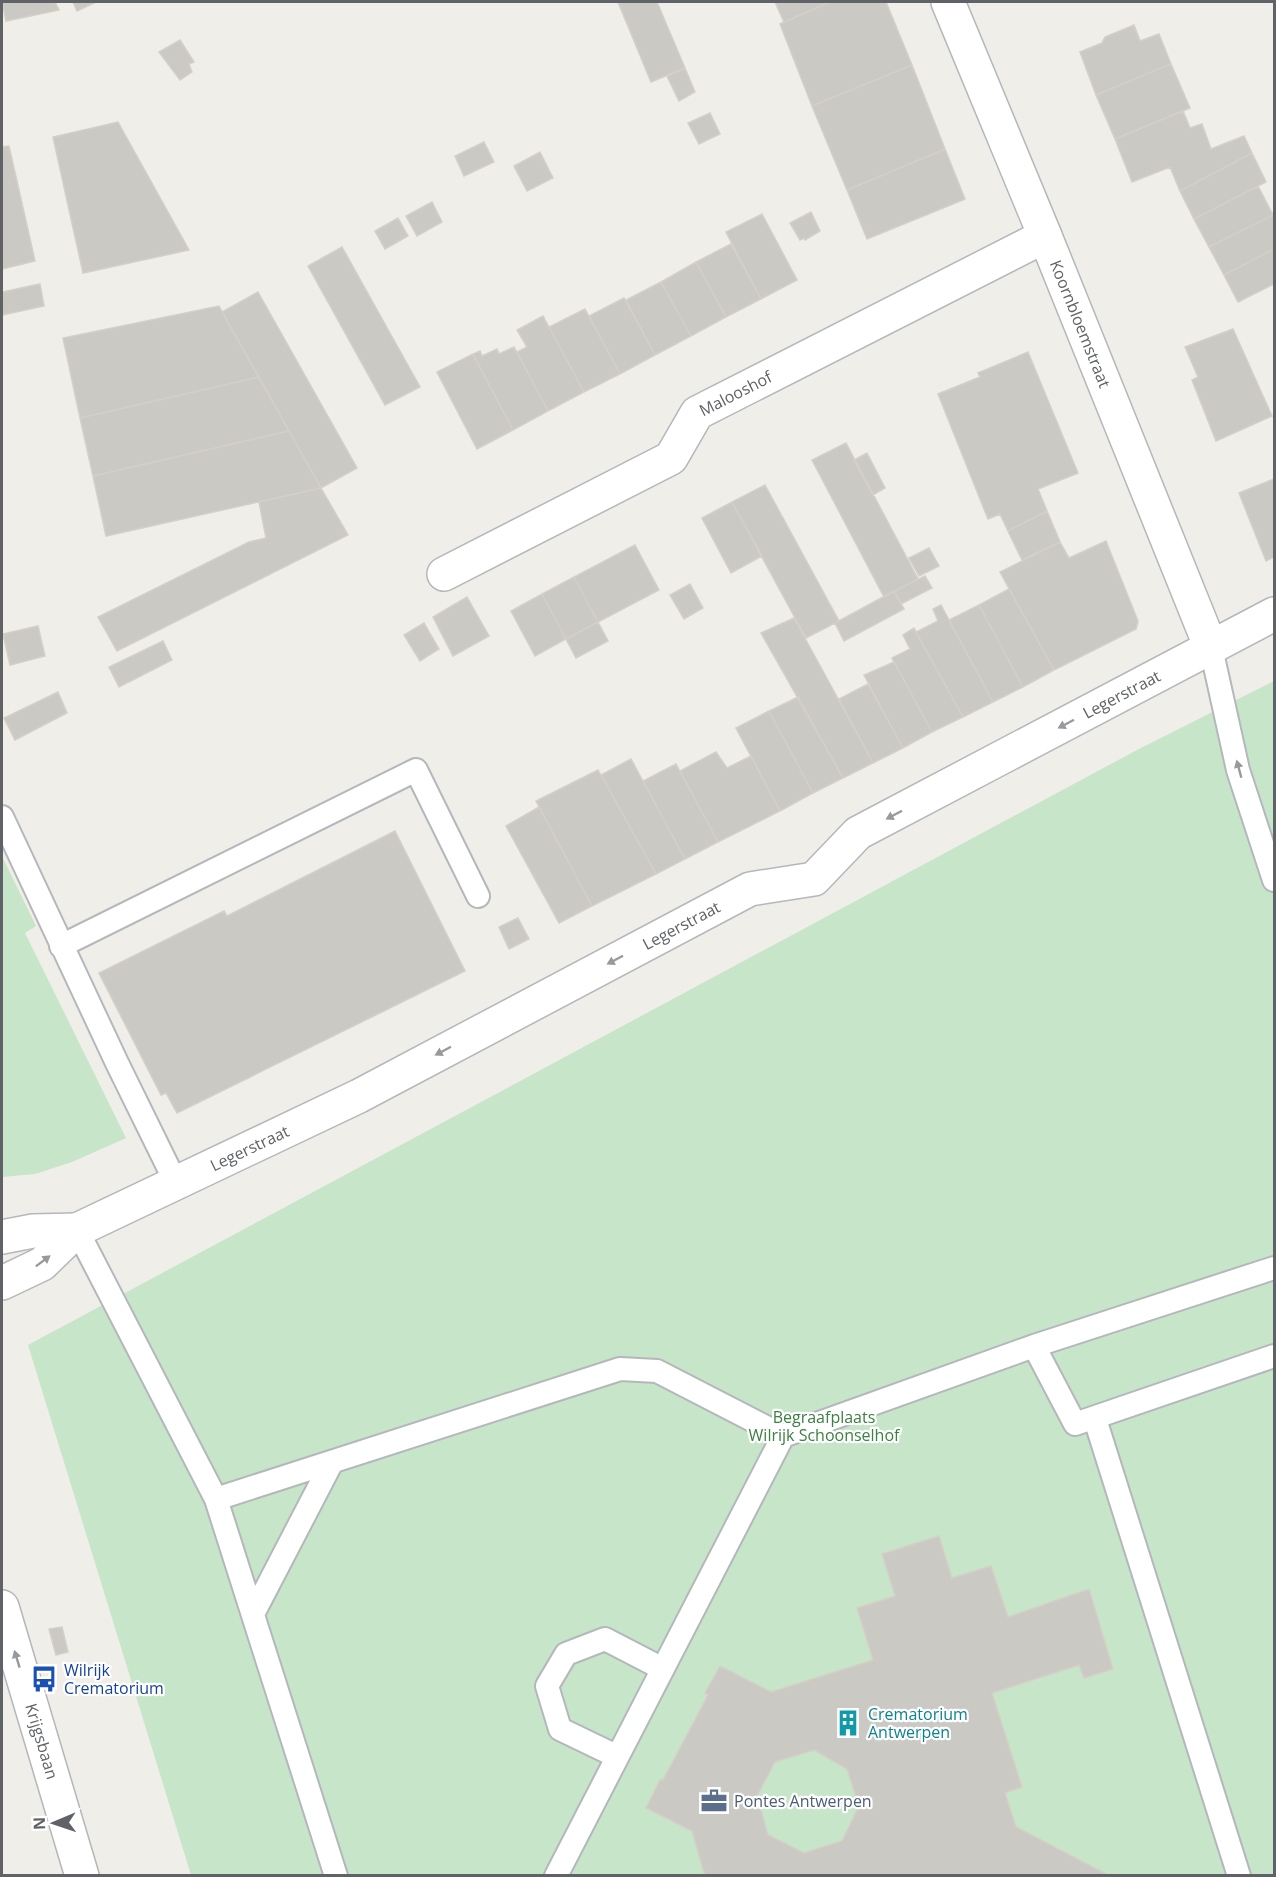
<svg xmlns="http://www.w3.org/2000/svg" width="1276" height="1877" viewBox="0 0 1276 1877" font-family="'Open Sans',sans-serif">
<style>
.green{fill:#c7e5c8}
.building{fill:#cbc9c4;stroke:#d4d0c6;stroke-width:1.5;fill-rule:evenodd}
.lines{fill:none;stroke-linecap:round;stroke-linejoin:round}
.service-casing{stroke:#b4b7bb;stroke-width:26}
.minor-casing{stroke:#b4b7bb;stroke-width:36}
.secondary-casing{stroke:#b4b6bb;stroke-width:36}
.service{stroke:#fff;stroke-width:22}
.minor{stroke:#fff;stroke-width:33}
.secondary{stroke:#fff;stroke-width:33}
.oneway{fill:#97999c}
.labels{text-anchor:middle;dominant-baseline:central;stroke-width:4.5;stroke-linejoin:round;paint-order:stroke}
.street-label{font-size:16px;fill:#5f6266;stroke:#fff}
.park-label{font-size:16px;fill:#3c8042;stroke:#fff}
.transit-label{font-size:16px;fill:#164399;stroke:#fff;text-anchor:start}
.culture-label{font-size:16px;fill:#0d838f;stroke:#fff;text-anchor:start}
.service-label{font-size:16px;fill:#4e5e75;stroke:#fff;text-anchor:start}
</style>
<rect width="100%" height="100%" fill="#f0eee8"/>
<!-- green -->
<path class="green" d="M1274 681V1875H191L28 1345 1137 750Z
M2 856 36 926 25 933 126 1138 72 1162 35 1174 2 1177Z"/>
<!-- building -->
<path class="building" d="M2 2H55L59 10 6 21Z
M73 2H96L77 11Z
M618 2H657L685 68 651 82Z
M775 2H830L784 22Z
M830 2H886L912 65 812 106 780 24Z
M1134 25 1140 41 1159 34 1171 64 1096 95 1080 52 1102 43 1105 37Z
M180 40 194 62 189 64 192 72 180 80 159 52Z
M1171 64 1190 108 1115 139 1096 95Z
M912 65 945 149 847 190 812 106Z
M685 68 695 92 679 101 667 76Z
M1183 111 1190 128 1202 124 1211 149 1244 136 1252 153 1180 191 1170 167 1132 182 1115 139Z
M710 113 720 134 699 144 688 123Z
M118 122 189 250 83 273 53 137Z
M484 142 494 162 464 176 455 156Z
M9 146 35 261 2 269V147Z
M945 149 965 199 867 239 847 190Z
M540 152 553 178 527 191 514 166Z
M1252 153 1266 182 1194 219 1180 191Z
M1258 186 1273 215 1209 247 1194 219Z
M432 202 442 222 417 236 406 216Z
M811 212 820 231 805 240 804 238 800 240 790 223Z
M762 214 797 280 761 299 726 232Z
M1273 215 1274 218V249L1224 275 1209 247Z
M398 218 408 236 385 249 375 231Z
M731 244 761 299 726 317 696 262Z
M342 247 420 387 385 405 308 266Z
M1274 249V284L1238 302 1224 275Z
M696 262 726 317 691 336 661 282Z
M661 282 691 336 655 355 626 300Z
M40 284 44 306 2 315V292Z
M258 292 357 468 321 488 222 312Z
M624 298 655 355 620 374 589 316Z
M219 306 259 377 80 418 63 338Z
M585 309 620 374 584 392 549 327Z
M543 316 584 392 548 411 517 352 527 347 517 330Z
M1233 329 1272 416 1216 441 1192 380 1198 377 1185 347Z
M514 347 548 411 513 430 473 354 480 351 482 356 497 349 499 354Z
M1028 352 1078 473 1038 489 1047 511 1008 531 1000 514 988 519 938 394 980 377 978 373Z
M473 354 513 430 477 449 437 372Z
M259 377 289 431 93 476 80 418Z
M289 431 321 488 106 536 93 476Z
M846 443 918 579 884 597 812 460Z
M867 453 885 488 873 495 854 460Z
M1274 479V557L1266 561 1239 493Z
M765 485 839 621 806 638 732 502Z
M321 488 348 535 117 651 98 617 249 542 266 538 259 502Z
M732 502 762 556 731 573 702 518Z
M1047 511 1060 542 1022 560 1008 531Z
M1106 541 1138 621 1136 629 1054 670 1000 572 1060 542 1069 558Z
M635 545 659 590 598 622 574 577Z
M929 548 939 566 919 576 909 558Z
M925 576 932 588 901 604 894 591Z
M574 577 598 622 566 639 542 594Z
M690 584 703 608 684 619 670 595Z
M1009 589 1054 670 1023 687 979 605Z
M894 591 904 609 844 641 835 623Z
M542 594 566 639 535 656 511 611Z
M467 597 489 636 453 656 433 617Z
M941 605 993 702 963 717 916 632 938 621 933 609Z
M979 605 1023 687 993 702 949 620Z
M794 618 873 763 843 778 761 633Z
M598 622 608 641 576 658 566 639Z
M424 623 439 649 420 661 404 635Z
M38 626 45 656 10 665 3 634Z
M914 628 963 717 932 732 892 658 910 649 903 635Z
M163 641 172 660 119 687 109 667Z
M894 662 932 732 903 748 864 675Z
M868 684 903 748 873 763 839 699Z
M58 692 67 713 15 740 4 718Z
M798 697 843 778 813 793 769 711Z
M769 711 813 793 780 811 736 728Z
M716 752 727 768 751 756 780 811 718 842 680 771Z
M631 759 685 859 656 874 601 775Z
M676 764 718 842 685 859 643 781Z
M598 770 656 874 592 906 536 801Z
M539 807 592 906 559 923 506 826Z
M395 831 465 971 177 1113 166 1093 161 1095 99 973 224 911 227 916Z
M518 918 529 939 509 949 499 927Z
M939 1536 952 1578 991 1566 1008 1617 1089 1589 1113 1669 1084 1678 1079 1665 992 1693 1022 1787 1005 1793 1016 1827 1110 1876H705L692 1831 646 1808 660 1780H663L708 1695 705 1693 720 1666 771 1692 873 1660 857 1608 895 1596 882 1554ZM814 1750 847 1769 859 1806 842 1841 804 1853 768 1835 757 1796 775 1762Z
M62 1627 68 1652 56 1655 49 1629Z"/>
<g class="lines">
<!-- service casing -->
<g class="service-casing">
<path id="service" d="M1211 648 1238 770 1274 880
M2 817 117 1063 176 1183
M61 946 416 770 478 896
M77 1230 216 1499
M1034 1346 1075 1424 1274 1356
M1095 1419 1239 1876
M253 1614 332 1462
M616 1756 560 1729 547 1686 566 1654 605 1639 663 1669
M336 1876 216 1499 620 1369 657 1371 783 1436 1034 1346 1274 1268
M556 1876 783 1436"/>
</g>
<!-- minor casing -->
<g class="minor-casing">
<g id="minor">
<path id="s1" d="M948 2 1045 236 1211 648"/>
<path id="s2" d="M444 574 671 458 697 413 1045 236"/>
<path d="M2 1237 33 1231 77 1230"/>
<path id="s3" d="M2 1283 42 1264 77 1230 359 1096 750 889 814 879 858 833 1274 614"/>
</g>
</g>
<!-- secondary casing -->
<g class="secondary-casing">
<g id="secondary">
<path id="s4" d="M2 1607 82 1876"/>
</g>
</g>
<!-- service -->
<use href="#service" class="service"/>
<!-- minor -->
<use href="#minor" class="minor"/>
<!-- secondary -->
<use href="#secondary" class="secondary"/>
</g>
<!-- one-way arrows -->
<defs><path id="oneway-solid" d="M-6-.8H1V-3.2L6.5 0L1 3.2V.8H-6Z" transform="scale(1.5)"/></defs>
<g class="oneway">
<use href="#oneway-solid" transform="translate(1066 724) rotate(152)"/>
<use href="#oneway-solid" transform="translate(1239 769) rotate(-105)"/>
<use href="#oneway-solid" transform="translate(894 815) rotate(152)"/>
<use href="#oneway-solid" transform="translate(615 960) rotate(152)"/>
<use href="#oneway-solid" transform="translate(443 1051) rotate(152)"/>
<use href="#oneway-solid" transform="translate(43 1261) rotate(-37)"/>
<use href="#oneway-solid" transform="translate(17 1659) rotate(-107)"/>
</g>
<!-- icons -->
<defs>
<g id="bus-bare" transform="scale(2.07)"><path d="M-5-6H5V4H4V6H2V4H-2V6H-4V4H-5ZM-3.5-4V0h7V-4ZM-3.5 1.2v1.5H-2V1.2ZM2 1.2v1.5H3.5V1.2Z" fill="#1a4fb4" stroke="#fff" stroke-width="2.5" paint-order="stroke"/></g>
<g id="building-bare" transform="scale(2.07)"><path d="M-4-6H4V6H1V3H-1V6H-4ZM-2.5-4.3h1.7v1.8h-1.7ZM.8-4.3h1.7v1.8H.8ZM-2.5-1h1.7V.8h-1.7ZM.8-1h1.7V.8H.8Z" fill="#0f9aa8" stroke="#fff" stroke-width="2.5" paint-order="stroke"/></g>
<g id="office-bare" transform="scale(2.07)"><path d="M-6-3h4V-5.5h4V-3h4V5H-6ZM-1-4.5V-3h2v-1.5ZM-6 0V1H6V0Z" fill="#5c6f8a" stroke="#fff" stroke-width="2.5" paint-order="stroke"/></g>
</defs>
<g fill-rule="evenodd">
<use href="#bus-bare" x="44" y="1679"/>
<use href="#building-bare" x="848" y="1723"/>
<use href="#office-bare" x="714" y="1801"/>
</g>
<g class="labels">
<!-- street labels -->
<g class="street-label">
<text stroke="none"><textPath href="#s1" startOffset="348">Koornbloemstraat</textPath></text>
<text stroke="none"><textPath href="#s2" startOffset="350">Malooshof</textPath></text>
<text stroke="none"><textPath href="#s3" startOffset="1274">Legerstraat</textPath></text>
<text stroke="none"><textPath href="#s3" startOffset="770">Legerstraat</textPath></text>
<text stroke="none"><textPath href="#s3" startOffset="284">Legerstraat</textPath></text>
<text stroke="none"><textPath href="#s4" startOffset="140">Krijgsbaan</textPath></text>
</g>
<!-- park labels -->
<g class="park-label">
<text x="824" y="1417">Begraafplaats<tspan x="824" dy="18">Wilrijk Schoonselhof</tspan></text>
</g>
<!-- transit labels -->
<g class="transit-label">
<text x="64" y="1670">Wilrijk<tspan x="64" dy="18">Crematorium</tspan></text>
</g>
<!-- culture labels -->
<g class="culture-label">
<text x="868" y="1714">Crematorium<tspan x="868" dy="18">Antwerpen</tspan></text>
</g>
<!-- service labels -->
<g class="service-label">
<text x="734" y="1801">Pontes Antwerpen</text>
</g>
</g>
<!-- border -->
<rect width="1276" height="1877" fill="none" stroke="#5f6266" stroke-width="6"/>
<!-- north arrow -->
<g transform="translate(54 1823) rotate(268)" stroke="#ffffff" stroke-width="4.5" paint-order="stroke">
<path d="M0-4.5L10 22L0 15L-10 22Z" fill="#5f6266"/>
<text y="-9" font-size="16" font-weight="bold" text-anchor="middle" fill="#5f6266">N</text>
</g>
</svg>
